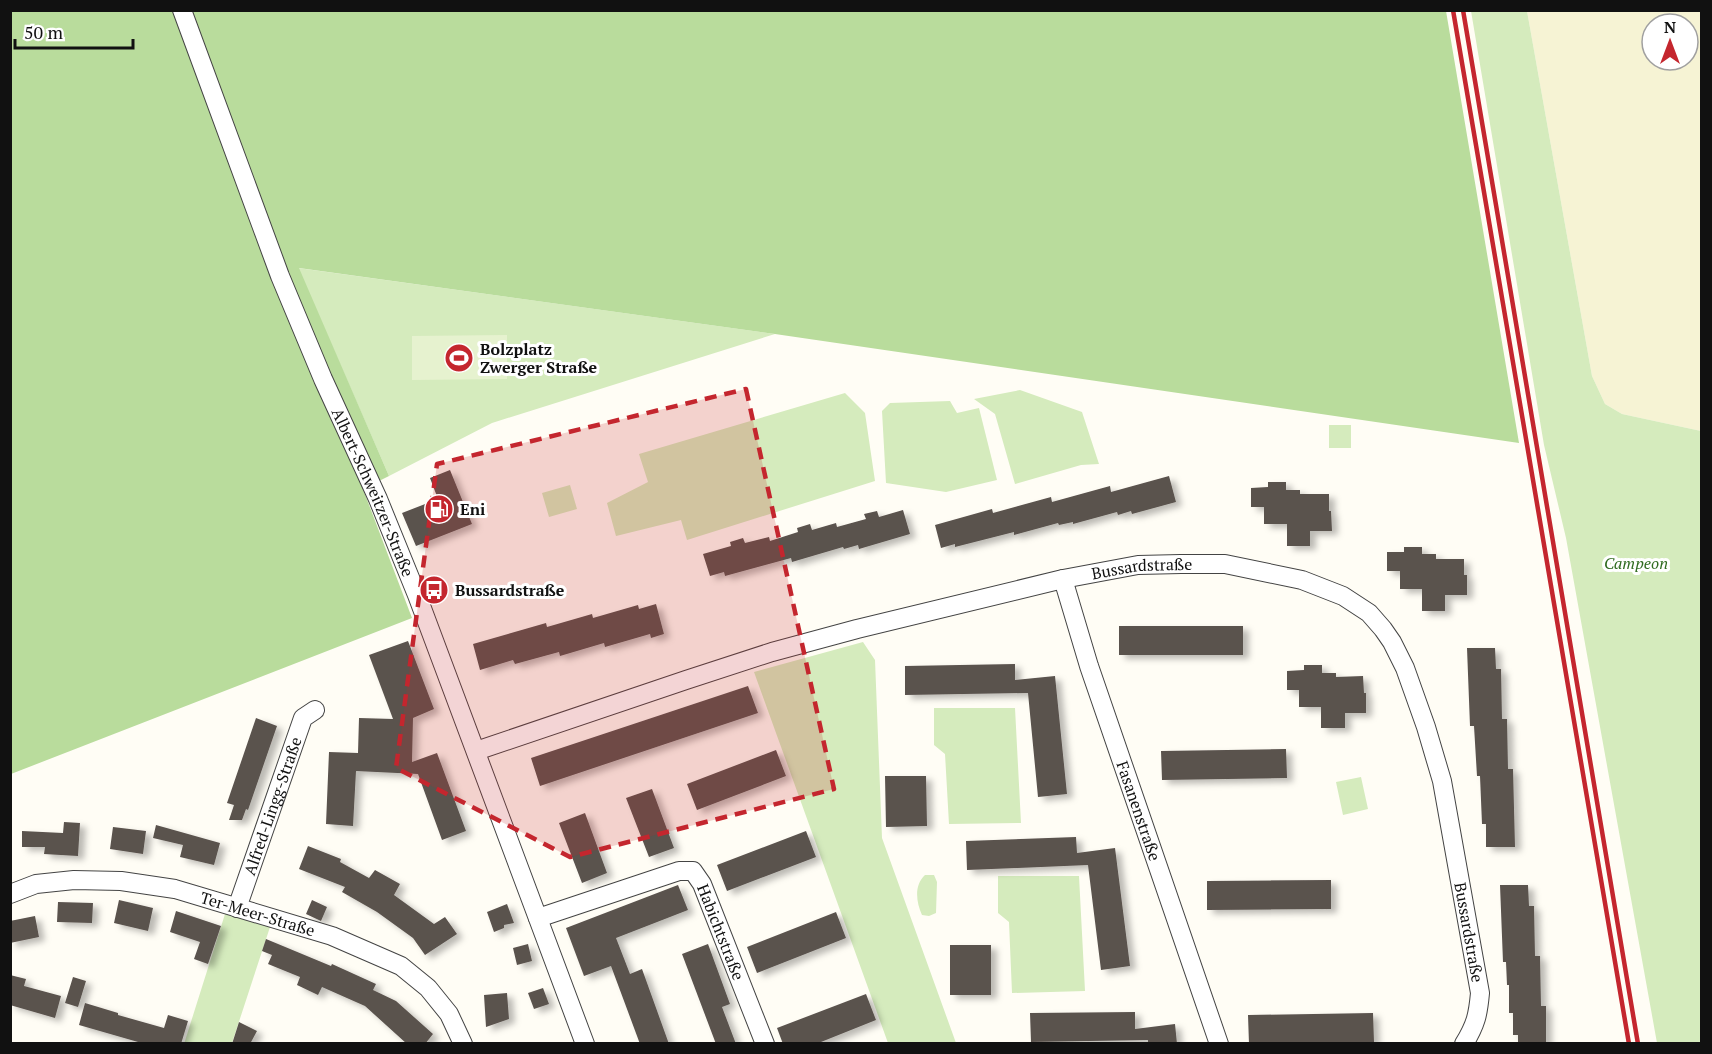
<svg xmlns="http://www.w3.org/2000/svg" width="1712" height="1054" viewBox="0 0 1712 1054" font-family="'PT Serif',serif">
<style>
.farmland{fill:#f6f3d4;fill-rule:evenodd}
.green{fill:#d5ebbd}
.forest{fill:#b9dc9c}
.pitch{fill:#e6f2cf}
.building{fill:#5a524d;filter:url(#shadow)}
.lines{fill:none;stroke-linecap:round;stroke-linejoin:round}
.minor-casing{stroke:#444;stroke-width:20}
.minor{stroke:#fff;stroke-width:18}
.rail{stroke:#c4262e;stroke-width:4.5}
.marked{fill:#c4262e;fill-opacity:0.2;stroke:#c4262e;stroke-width:4.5;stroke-dasharray:12 8;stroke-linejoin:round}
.labels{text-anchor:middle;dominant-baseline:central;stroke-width:6;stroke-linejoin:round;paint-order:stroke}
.poi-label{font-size:16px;font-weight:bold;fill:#111;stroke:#fff;text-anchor:start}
.street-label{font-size:16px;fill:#111;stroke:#fff}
.park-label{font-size:16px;font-style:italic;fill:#2f6b1f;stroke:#fff}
</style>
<defs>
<filter id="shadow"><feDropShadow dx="6" dy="4" stdDeviation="3" flood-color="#0004"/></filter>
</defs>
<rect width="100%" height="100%" fill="#fffdf5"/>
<!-- farmland -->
<path class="farmland" d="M1527 11H1701V431L1622 414 1605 404 1592 376ZM1652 24H1688V60H1652Z"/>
<!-- green -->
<path class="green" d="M1471 11H1527L1592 376 1605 404 1622 414 1701 431V1043H1657L1566 538 1544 445Z
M298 268 775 334 492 423 389 476Z
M1020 390 1082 412 1099 464 1081 465 1015 484 995 414 974 399Z
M845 393 865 413 875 481 687 540 681 520 616 536 607 503 648 482 639 454Z
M950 401 957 413 979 408 997 480 946 492 886 483 882 411 890 403Z
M1351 425V448H1329V425Z
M570 485 577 509 549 517 542 493Z
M863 642 875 660 882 838 956 1043H888L754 672Z
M934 708H1015L1021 823 949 824 945 754 934 745Z
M1361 777 1368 809 1343 815 1336 782Z
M925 875H934L937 882 936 913 929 916 922 915C916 902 914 885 925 875Z
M998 876H1079L1085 991 1012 993 1009 922 998 913Z
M225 914 270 927 232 1043 184 1044Z"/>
<!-- forest -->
<path class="forest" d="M11 11H1446L1519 443 775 334 299 268 389 476 363 489 412 618 11 774Z"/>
<!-- pitch -->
<path class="pitch" d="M507 335V379L412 380V336Z"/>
<!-- building -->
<path class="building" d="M450 470 472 524 416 546 402 513 438 499 430 478Z
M1169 476 1176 502 1132 514 1131 511 1118 515 1117 512 1073 524V522L1059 525 1058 523 1014 535V532L955 547V544L941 548 935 525 992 509 993 513 1051 497 1052 502 1110 486 1111 492Z
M1268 482H1286V490H1300V494H1329V511H1331L1332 531H1310V546H1287V524H1264V507H1251V488L1268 487Z
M903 510 910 534 859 549 858 545 844 549 843 547 792 562 791 558 725 576 724 572 710 576 703 554 731 546 730 542 743 538 745 543 769 537 770 541 798 532 797 528 810 524 812 530 836 523 837 527 866 519 864 514 877 511 879 517Z
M1404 547H1422V554H1436V559H1464V575H1467V595H1445V611H1422V589H1400V571H1387V552H1404Z
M656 604 664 634 651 638 650 634 605 647 604 643 560 656 559 652 515 664 513 660 480 670 473 644 546 623 547 627 592 614 593 618 638 605 639 609Z
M1119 626H1243V655H1119Z
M408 641 434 709 413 718 412 762 437 753 466 831 442 840 418 774 356 771 353 826 326 824 329 752 358 753 359 718 393 719 369 655Z
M1467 648H1495L1496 669H1501L1502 719H1507L1508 769H1513L1515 847H1486V824H1482L1480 776H1477L1474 726H1470Z
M1015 664V680L1055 676 1067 794 1038 797 1028 693 905 695V666Z
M1304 665H1322V673H1336V677L1363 676 1364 693H1366V713H1345V728H1321V707H1299V690H1287V671L1304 670Z
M748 686 758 713 540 786 531 758Z
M256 718 277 726 248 810 246 809 242 820H229L234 805 227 803Z
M1286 749 1287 778 1162 780 1161 751Z
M776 750 786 776 697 810 687 784Z
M885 776H926L927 826 886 827Z
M652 789 674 848 649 857 626 798Z
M585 813 607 873 582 883 559 823Z
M64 822 80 823 78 856 44 854 45 847H22V831L63 833Z
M156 825 220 843 214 865 180 857 183 845 153 838Z
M113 827 146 831 143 854 110 849Z
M806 831 816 857 727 891 717 865Z
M1076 837 1077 853 1115 848 1130 966 1101 970 1088 865 967 870 966 841Z
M308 846 341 859 340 862 369 878 375 870 400 884 394 895 434 924 445 917 457 934 425 955 413 938 377 912 342 892 345 887 299 869Z
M1331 880V909L1207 910V881Z
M678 885 688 910 616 938 630 974 642 969 669 1044H640L611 966 584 976 566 928Z
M1500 885H1528L1529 906H1534L1535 956H1540L1541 1006H1546V1044H1518V1035H1513V1013H1509V985H1507L1506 962H1503Z
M119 900 153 908 148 931 114 923Z
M312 900 327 907 321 921 306 914Z
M58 902 93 903 92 923 57 922Z
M507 904 514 923 504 925V928L494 932 487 912Z
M176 911 221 926 208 964 194 959 200 942 170 932Z
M836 912 846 938 757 973 747 947Z
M35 916 39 937 10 943V921Z
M266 939 331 966 332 964 376 984 373 990 396 1001 433 1034 425 1044H407L365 1006 322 987 318 995 297 985 300 977 268 964 272 955 262 951Z
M528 944 532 961 517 965 513 948Z
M708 944 730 1004 722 1007 736 1044H716L682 954Z
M950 945H991V995H950Z
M10 975 26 979 24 986 61 996 55 1018 10 1005Z
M73 977 86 981 78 1007 65 1003Z
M543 988 549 1004 534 1009 528 993Z
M507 993 509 1019 486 1027 484 995Z
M866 994 876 1020 816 1044H783L777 1028Z
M85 1003 118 1013V1015L164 1028 168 1015 188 1021 181 1044H145L79 1025Z
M1135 1012V1029L1175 1024 1177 1044H1148V1040L1031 1042 1030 1013Z
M1373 1013 1374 1042 1249 1044 1248 1015Z
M239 1022 257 1031 250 1044H232Z"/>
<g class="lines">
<!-- minor casing -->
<g class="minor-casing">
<g id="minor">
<path id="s1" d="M182 10 280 276 323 379 378 499 417 595 585 1044"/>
<path id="s2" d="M1063 579 1089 666 1219 1044"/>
<path id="s3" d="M476 751 686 680 772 652 857 629 1063 579 1138 565 1181 564H1225L1302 580 1343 596 1369 613 1383 629 1392 642 1405 668 1426 727 1442 781 1480 993C1478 1015 1476 1024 1464 1044"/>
<path id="s4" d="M10 894 36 884 74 880 121 881 175 889 332 936 401 966 428 988 449 1014 463 1044"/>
<path id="s5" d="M237 908 303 718 315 710"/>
<path id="s6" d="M538 918 679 871H693L702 884 765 1044"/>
</g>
</g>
<!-- minor -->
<use href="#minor" class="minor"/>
<!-- rail -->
<path class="rail" d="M1453 10 1629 1044
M1463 10 1638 1044"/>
</g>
<!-- marked area -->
<path class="marked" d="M746 389 834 789 570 857 396 768 437 464Z"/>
<!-- icons -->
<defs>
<g id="stadium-disc" transform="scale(1.5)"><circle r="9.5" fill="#c4262e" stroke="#fff"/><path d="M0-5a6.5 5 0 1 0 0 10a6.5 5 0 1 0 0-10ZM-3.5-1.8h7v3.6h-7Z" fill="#fff"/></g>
<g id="fuel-disc" transform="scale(1.5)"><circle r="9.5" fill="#c4262e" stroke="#fff"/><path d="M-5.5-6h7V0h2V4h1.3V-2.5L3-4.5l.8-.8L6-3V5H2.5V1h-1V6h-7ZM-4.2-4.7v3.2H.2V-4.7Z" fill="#fff"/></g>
<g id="bus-disc" transform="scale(1.5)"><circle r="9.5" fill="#c4262e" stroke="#fff"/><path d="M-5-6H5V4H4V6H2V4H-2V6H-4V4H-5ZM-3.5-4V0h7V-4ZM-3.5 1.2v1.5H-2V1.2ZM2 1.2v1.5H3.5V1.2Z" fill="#fff"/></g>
</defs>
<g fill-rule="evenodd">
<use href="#stadium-disc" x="459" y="358"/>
<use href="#fuel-disc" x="439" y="509"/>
<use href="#bus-disc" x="434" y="590"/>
</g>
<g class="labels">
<!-- poi labels -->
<g class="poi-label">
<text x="480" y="349">Bolzplatz<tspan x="480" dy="18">Zwerger Straße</tspan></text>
<text x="460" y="509">Eni</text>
<text x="455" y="590">Bussardstraße</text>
</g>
<!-- street labels -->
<g class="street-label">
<text stroke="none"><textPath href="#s1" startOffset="519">Albert-Schweitzer-Straße</textPath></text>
<text stroke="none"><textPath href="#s3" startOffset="692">Bussardstraße</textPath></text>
<text stroke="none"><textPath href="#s5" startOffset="108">Alfred-Lingg-Straße</textPath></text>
<text stroke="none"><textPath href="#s2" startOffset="244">Fasanenstraße</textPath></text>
<text stroke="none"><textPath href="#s4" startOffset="254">Ter-Meer-Straße</textPath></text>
<text stroke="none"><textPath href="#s6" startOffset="230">Habichtstraße</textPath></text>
<text stroke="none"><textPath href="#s3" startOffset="1268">Bussardstraße</textPath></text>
</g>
<!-- park labels -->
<g class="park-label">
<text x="1636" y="563">Campeon</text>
</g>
</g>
<!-- border -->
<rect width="1712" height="1054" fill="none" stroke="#111111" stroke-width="24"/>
<!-- north arrow -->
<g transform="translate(1670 42)"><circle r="28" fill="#ffffff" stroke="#a0a0a0" stroke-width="1.5"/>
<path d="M0-4.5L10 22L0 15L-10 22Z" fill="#c4262e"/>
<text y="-9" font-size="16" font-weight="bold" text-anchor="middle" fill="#111111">N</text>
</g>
<!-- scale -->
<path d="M15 39v9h118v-9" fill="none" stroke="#111111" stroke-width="3"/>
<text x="24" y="39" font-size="18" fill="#111111" stroke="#ffffff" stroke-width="4.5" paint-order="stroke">50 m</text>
</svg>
